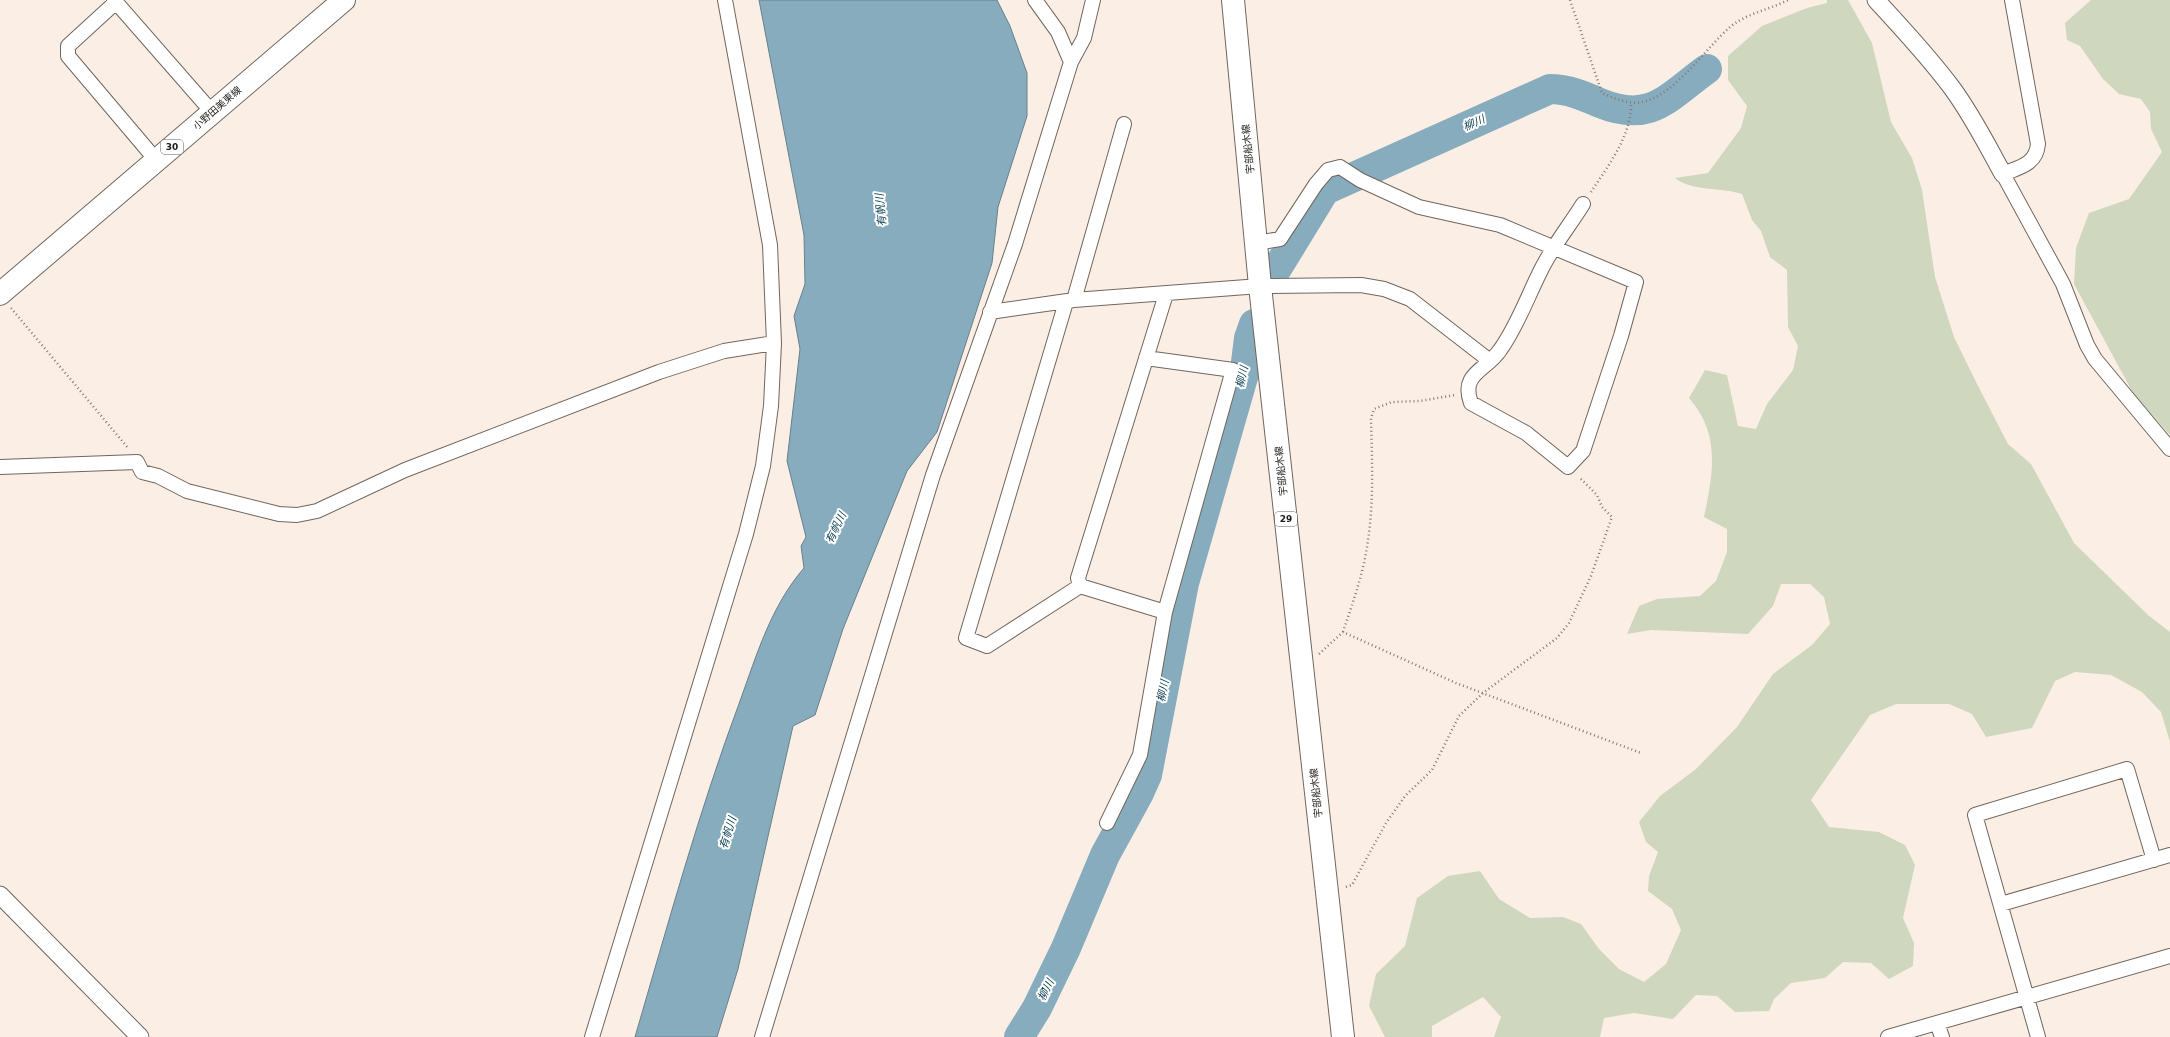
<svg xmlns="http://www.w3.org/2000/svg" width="2170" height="1037" viewBox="0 0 2170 1037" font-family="'DejaVu Sans','Noto Sans JP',sans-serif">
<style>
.green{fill:#cfd7be}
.water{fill:#87acbd;stroke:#68808b}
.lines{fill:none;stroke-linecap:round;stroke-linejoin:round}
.river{stroke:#87acbd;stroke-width:30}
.minor-casing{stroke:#70665e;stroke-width:16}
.tertiary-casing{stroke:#70665e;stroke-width:19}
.primary-casing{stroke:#70665e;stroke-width:24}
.path{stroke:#827a74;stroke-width:2.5;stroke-dasharray:1 3;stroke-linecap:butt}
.minor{stroke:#fff;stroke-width:14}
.tertiary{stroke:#fff;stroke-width:17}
.primary{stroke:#fff;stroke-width:22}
.labels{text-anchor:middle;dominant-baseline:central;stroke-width:4;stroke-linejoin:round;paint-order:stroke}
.shield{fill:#fff;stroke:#625f5d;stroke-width:1}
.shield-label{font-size:9px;font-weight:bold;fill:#1e1a17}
.street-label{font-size:10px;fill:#1e1a17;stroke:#fff}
.water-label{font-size:11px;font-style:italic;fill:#0e4255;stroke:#fff}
</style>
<rect width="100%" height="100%" fill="#fbefe5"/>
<!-- green -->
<path class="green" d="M1827 0H1848L1872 43 1891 122 1912 158 1922 190 1935 277 1954 337 1977 384 2008 444 2031 464 2074 543 2148 615 2170 632V742L2161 712 2142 692 2111 675 2075 672 2055 681 2032 728 1986 737 1972 714 1949 704H1896L1870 715 1811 800 1829 827 1879 832 1905 845 1915 865 1903 918 1914 943 1913 966 1889 979 1871 963 1843 962 1825 978 1791 983 1774 999 1769 1011 1735 1012 1717 996 1696 995 1673 1019 1634 1013 1604 1018 1600 1037H1494L1501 1017 1483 997 1432 1026V1037H1385L1369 1006 1376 974 1405 946 1417 898 1448 876 1480 871 1499 899 1530 918 1563 917 1581 924 1599 949 1619 969 1644 982 1666 964 1681 930 1672 909 1648 891 1649 876 1658 852 1646 842 1639 822 1660 796 1696 769 1737 727 1773 674 1812 645 1830 624 1824 597 1810 584H1781L1773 606 1748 634 1651 630 1627 634 1639 606 1657 599 1700 596 1716 581 1727 552V529L1704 517C1713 474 1721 434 1689 398L1705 370 1727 375 1738 426 1756 429 1767 404 1793 370 1798 346 1788 327 1787 270 1770 257 1761 231 1752 220 1742 194C1721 187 1693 192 1675 178L1708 173 1741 128 1747 106 1728 80V56L1762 26 1807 8 1827 3Z
M2091 0H2170V435L2133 393 2074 284 2076 248 2089 213 2129 199 2162 152 2151 129 2150 112 2141 99 2119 94 2103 79 2080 46 2067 40 2065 23Z"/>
<!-- water -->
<path class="water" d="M759 0H997L1010 26 1027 73V116L998 207 992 263 937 432 907 471 843 629 815 715 793 726 738 969 717 1037H635C668 924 699 811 740 701 757 654 771 606 804 568L801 546 806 537 787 461 800 349 794 316 805 284 804 235Z"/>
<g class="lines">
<!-- river -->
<path class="river" d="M1276 270 1325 190 1550 89C1568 89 1584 96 1600 103 1651 124 1668 97 1707 69
M1019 1037 1037 1008 1066 948 1105 855 1139 793 1147 775 1184 583 1245 370 1249 338 1254 324"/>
<!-- minor casing -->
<g class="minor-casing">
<path id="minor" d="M114 0 212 112
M1035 0 1058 32 1071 62
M2012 0 2038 144C2036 165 2019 167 2003 174L2063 284 2087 345 2095 359 2170 449
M116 2 68 46V56L156 160
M1257 243 1280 239 1316 184 1328 170 1340 167 1360 180 1419 207 1500 225 1636 282 1621 336 1583 451 1568 467 1526 433 1471 403C1460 373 1486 371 1500 350 1518 325 1528 295 1542 268 1553 246 1570 225 1583 204
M1074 300 1124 124
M1066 302 966 638 987 646 1080 586
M990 312 1074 300 1260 286 1361 285 1384 289 1410 299 1490 361
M0 467 137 462 142 472 158 476 187 491 279 514 297 515 317 511 405 470 659 372 724 351 774 343
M1165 612 1080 586 1078 578 1166 294
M1107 823 1140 755 1165 612 1233 370 1146 358
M2001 904 2170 855
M1937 1023 1942 1037
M592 1037 746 534 763 466 771 406 774 343 770 245 725 0
M762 1037 933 475 1015 244 1071 62 1084 38 1093 0
M1888 1037 2170 956
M2038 1037 1975 815 2127 769 2154 860"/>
</g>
<!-- tertiary casing -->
<g class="tertiary-casing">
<path id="tertiary" d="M1876 0C1902 28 1929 57 1952 88 1972 115 1987 145 2003 174
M0 895 140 1037"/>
</g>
<!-- primary casing -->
<g class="primary-casing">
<path id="primary" d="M1233 0 1260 286 1343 1037
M0 294 344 0"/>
</g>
<!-- path -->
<path class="path" d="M1570 0 1602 93C1616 99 1631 106 1646 101 1677 92 1706 48 1730 27 1747 13 1769 10 1788 0
M1591 192C1608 166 1632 135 1631 103
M11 308 128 448
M1343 632C1353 602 1364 572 1368 540 1374 500 1372 459 1371 418L1374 409 1392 402 1420 401 1455 395
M1319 654 1343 632 1456 683 1641 753
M1346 887 1352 885 1386 823 1405 796 1432 770 1459 716 1483 693 1557 638 1569 623 1591 576 1612 517 1602 507 1597 495 1579 477"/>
<!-- minor -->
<use href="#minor" class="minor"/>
<!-- tertiary -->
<use href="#tertiary" class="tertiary"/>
<!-- primary -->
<use href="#primary" class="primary"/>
</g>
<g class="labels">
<!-- shield labels -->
<g class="shield">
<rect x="161" y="140" width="22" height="14" rx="3"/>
<rect x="1275" y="512" width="22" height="14" rx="3"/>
</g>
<g class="shield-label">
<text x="172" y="147">30</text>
<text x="1286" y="519">29</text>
</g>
<!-- street labels -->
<g class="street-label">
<text transform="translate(217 108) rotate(-41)">小野田美東線</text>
<text transform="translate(1248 149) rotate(-96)">宇部船木線</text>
<text transform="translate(1281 471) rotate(-96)">宇部船木線</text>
<text transform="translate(1316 793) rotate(-96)">宇部船木線</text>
</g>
<!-- water labels -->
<g class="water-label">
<text transform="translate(1474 123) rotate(-24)">柳川</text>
<text transform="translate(881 210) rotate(-95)">有帆川</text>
<text transform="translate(1242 377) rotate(-77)">柳川</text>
<text transform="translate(836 528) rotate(-64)">有帆川</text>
<text transform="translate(1163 691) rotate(-79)">柳川</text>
<text transform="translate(728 833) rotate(-73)">有帆川</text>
<text transform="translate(1046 990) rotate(-64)">柳川</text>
</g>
</g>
</svg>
